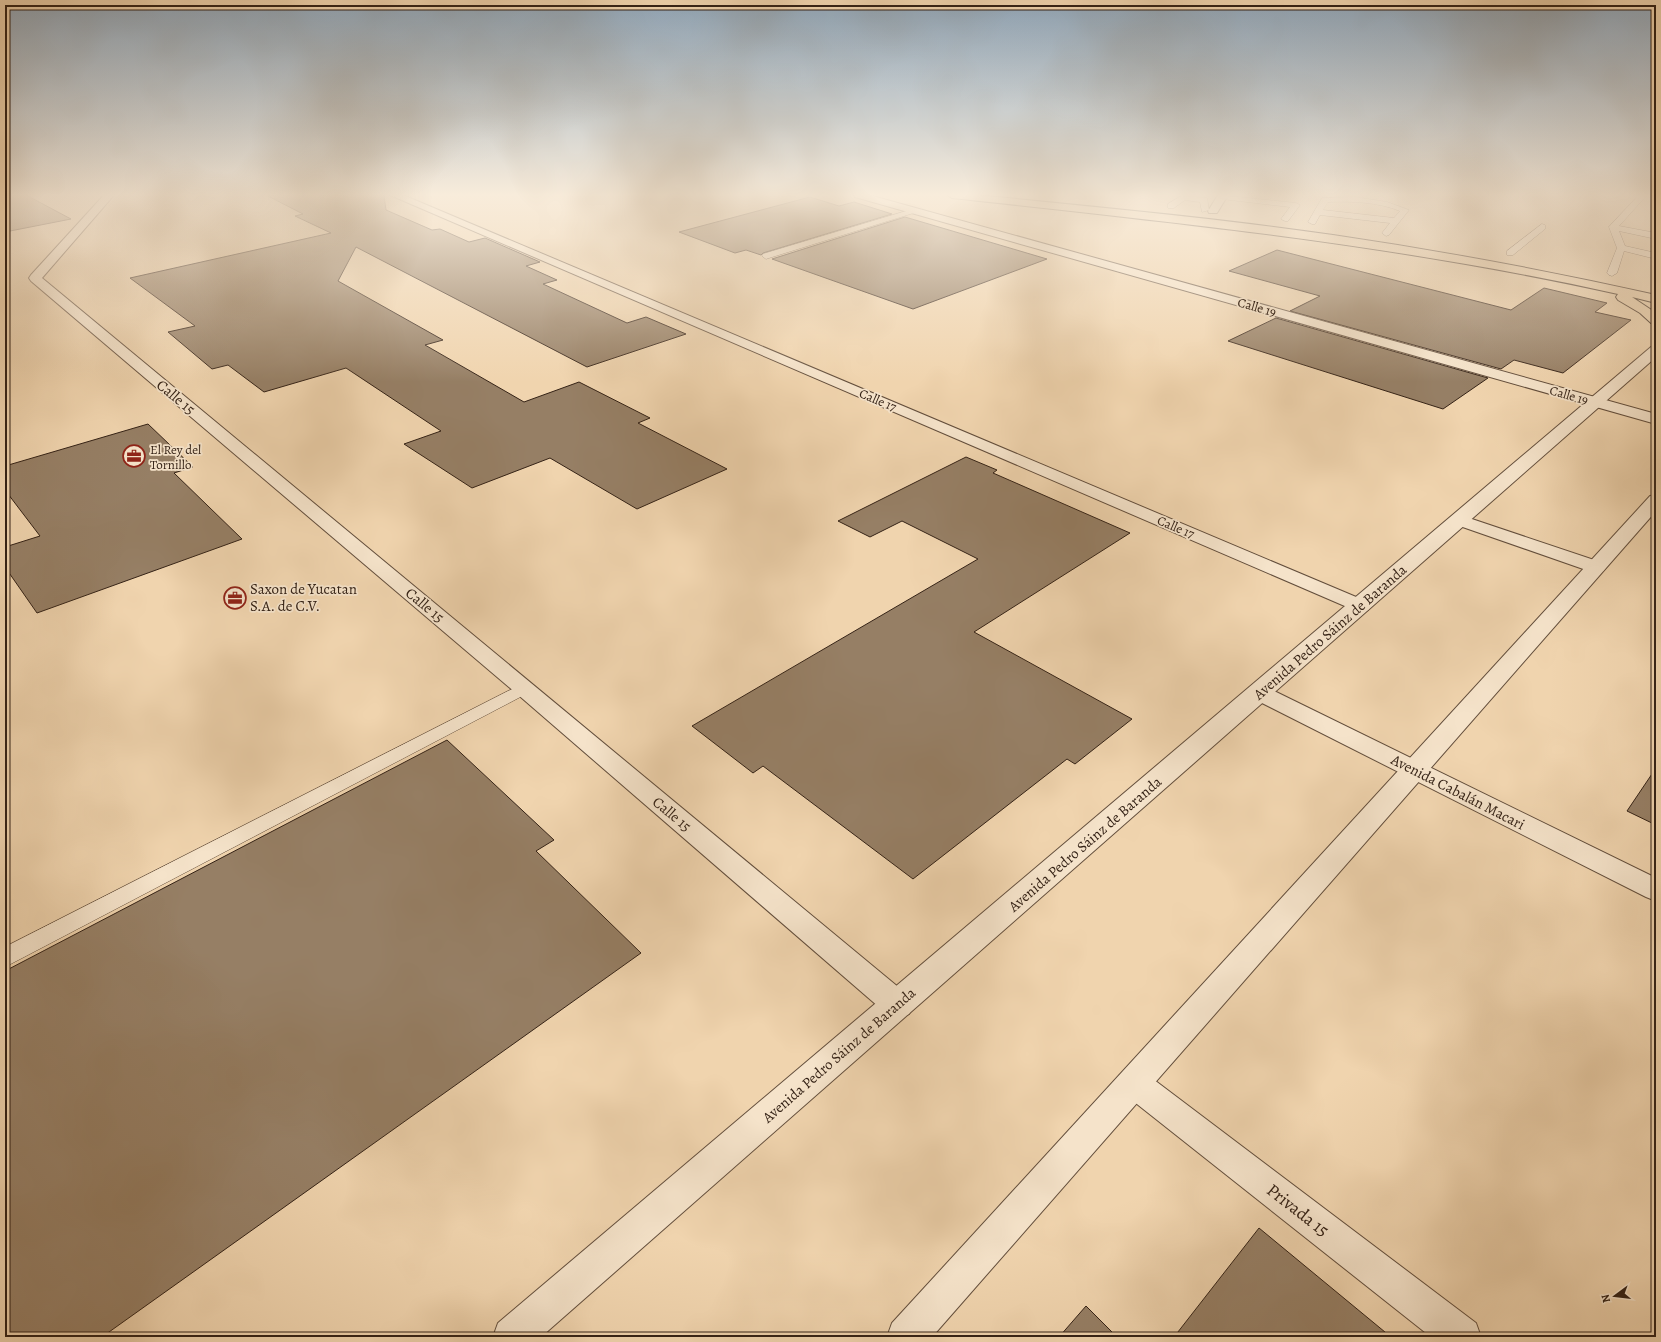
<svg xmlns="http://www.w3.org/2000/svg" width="1661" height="1342" viewBox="0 0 1661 1342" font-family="Alegreya,serif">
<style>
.building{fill:#967f65;stroke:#342216}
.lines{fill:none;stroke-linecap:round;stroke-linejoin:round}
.service-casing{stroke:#634e3c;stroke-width:1}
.minor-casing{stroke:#634e3c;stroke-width:2}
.tertiary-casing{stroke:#634e3c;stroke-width:2}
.primary-casing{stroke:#342216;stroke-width:2}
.service{fill:#f5e3ca;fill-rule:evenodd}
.minor{fill:#f5e3ca;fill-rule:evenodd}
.tertiary{fill:#f5e3ca;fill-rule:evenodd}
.primary{fill:#f0d4ae;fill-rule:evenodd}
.labels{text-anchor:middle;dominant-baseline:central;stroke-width:3.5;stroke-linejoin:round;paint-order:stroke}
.far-street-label{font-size:13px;fill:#342216;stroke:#f5e3ca}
.far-poi-label{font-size:13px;fill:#342216;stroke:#f5e3ca;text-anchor:start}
.street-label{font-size:15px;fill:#342216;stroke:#f5e3ca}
.poi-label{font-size:15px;fill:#342216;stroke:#f5e3ca;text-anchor:start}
.near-street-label{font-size:18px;fill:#342216;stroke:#f5e3ca}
</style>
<rect width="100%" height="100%" fill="#f0d4ae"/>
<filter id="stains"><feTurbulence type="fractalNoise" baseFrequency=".005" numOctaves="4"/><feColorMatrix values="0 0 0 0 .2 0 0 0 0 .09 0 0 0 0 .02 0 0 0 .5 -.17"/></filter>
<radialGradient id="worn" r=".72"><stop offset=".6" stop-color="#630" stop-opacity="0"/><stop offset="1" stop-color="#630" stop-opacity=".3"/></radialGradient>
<!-- building -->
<path class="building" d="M5 195H26L71 219 5 232Z
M266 195H384L386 210 432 230 440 229 469 242 485 238 540 262 526 266 557 280 543 284 627 323 646 317 686 334 587 367 356 247 338 281 443 340 425 345 524 402 579 382 650 418 638 423 727 469 637 509 550 458 472 488 404 444 441 431 346 368 264 392 228 365 212 369 168 332 195 326 130 278 331 233 295 216 303 214Z
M810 197 839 206 854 202 892 214 763 253 761 255 746 250 735 253 679 232Z
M905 217 1047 259 913 309 772 259Z
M1277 250 1511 310 1544 288 1607 303 1595 312 1631 320 1563 373 1514 360 1501 369 1290 311 1320 296 1229 271Z
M1276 318 1488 378 1443 409 1228 341Z
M148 424 193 467 174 473 242 539 37 613 5 567V547L40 536 5 490V466Z
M966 457 997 470 993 473 1130 533 974 632 1132 719 1075 764 1067 759 913 879 763 766 753 773 692 726 978 559 902 521 870 537 838 521Z
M447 740 554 840 536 851 641 953 102 1337H5V971Z
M1656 768V825L1627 811Z
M1259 1228 1391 1337H1174Z
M1086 1306 1117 1337H1059Z"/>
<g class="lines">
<!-- service casing -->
<g class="service-casing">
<path id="service" d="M1219 195 1296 203 1300 205 1288 221H1285L1281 219 1290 207 1222 199 1218 197Z
M1639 195H1647L1619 226 1656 233V239L1619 231 1625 246 1656 253V259L1624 251 1617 273 1612 276 1609 275 1607 273 1617 248 1609 227Z
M1181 196 1207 198 1209 210 1202 212 1200 202 1185 200 1174 208H1168V204Z
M1355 197 1387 202 1409 210 1389 235 1386 236 1382 233 1390 223 1320 215 1315 224H1312L1308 222 1322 198ZM1328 202C1352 201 1378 202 1400 211L1394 218 1323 210Z
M913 209 920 211 769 258 766 259 762 256 763 254Z
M1542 224 1545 225V229L1513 255H1507V251Z
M524 683 530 684 533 688 530 692 5 967V947Z"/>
</g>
<!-- minor casing -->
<g class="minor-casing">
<path id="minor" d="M104 195H114L42 278 909 996 913 1005 909 1014 898 1018 887 1014 516 693 31 281 29 278 31 275Z
M390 195H403L1368 602 1371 606 1368 610 1361 612 1354 610Z
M854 195H869L1656 414V424L855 197Z
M1218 195H1228L1217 213H1209L1208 211Z
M1460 515 1603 563 1606 567 1603 571 1596 573 1589 571 1454 524 1451 520 1454 516Z
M1260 686 1268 688 1656 878V901L1646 897 1252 698 1249 693 1252 688Z
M1134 1068 1145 1073 1476 1323 1481 1337H1431L1123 1093 1118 1083 1123 1073Z"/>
</g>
<!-- tertiary casing -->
<g class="tertiary-casing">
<path id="tertiary" d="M1656 346V357L541 1337H493L498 1323 1651 347Z
M1656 495V511L932 1337H887L892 1323 1650 496Z"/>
</g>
<!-- primary casing -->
<g class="primary-casing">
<path id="primary" d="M947 195H977C1096 207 1215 218 1333 235 1442 251 1549 271 1656 295V303L1632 297 1656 313V324L1651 323 1640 313 1618 300 1616 297 1618 294C1398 245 1175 222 952 198Z"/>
</g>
<!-- service -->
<use href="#service" class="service"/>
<!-- minor -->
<use href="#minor" class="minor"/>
<!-- tertiary -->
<use href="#tertiary" class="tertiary"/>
<!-- primary -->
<use href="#primary" class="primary"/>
</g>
<!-- sky -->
<linearGradient id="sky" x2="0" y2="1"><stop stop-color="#91a8bc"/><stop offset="0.51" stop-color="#f8ecdb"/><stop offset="1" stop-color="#f8ecdb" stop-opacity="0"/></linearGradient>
<rect width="1661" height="382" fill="url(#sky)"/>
<!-- icons -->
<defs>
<g id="office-ring" transform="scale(1.15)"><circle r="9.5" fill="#f5e3ca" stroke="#8f2418" stroke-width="1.5"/><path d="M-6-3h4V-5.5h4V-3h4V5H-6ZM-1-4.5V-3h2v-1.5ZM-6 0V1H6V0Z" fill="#8f2418"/></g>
</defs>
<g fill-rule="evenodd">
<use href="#office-ring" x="134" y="456"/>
<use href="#office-ring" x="235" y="598"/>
</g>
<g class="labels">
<!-- far-street labels -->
<g class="far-street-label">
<text transform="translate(1257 307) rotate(16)">Calle 19</text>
<text transform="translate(1569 395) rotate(16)">Calle 19</text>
<text transform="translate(878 400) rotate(23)">Calle 17</text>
<text transform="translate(1176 527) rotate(23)">Calle 17</text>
</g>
<!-- far-poi labels -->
<g class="far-poi-label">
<text x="150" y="449">El Rey del<tspan x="150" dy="15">Tornillo</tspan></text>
</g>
<!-- street labels -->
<g class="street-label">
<text transform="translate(176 397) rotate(40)">Calle 15</text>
<text transform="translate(425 605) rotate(40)">Calle 15</text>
<text transform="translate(1330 632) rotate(-41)">Avenida Pedro Sáinz de Baranda</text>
<text transform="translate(1458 792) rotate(27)">Avenida Cabalán Macari</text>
<text transform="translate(672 814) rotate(40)">Calle 15</text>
<text transform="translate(1085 844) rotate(-41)">Avenida Pedro Sáinz de Baranda</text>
<text transform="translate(839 1055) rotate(-41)">Avenida Pedro Sáinz de Baranda</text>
</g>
<!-- poi labels -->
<g class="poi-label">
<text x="250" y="589">Saxon de Yucatan<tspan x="250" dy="17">S.A. de C.V.</tspan></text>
</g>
<!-- near-street labels -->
<g class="near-street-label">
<text transform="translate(1298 1210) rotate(38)">Privada 15</text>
</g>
</g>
<!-- margin -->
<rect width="1661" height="1342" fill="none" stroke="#f0d4ae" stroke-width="20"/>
<rect x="6" y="6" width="1649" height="1330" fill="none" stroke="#342216" stroke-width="2"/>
<rect x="10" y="10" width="1641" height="1322" fill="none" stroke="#342216"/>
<!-- north arrow -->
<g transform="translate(1615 1296) rotate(255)" stroke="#f5e3ca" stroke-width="3" paint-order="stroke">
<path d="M0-3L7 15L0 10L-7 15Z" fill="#342216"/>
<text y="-6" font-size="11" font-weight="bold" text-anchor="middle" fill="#342216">N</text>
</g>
<rect width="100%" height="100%" filter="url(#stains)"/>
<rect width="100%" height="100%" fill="url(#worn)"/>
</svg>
